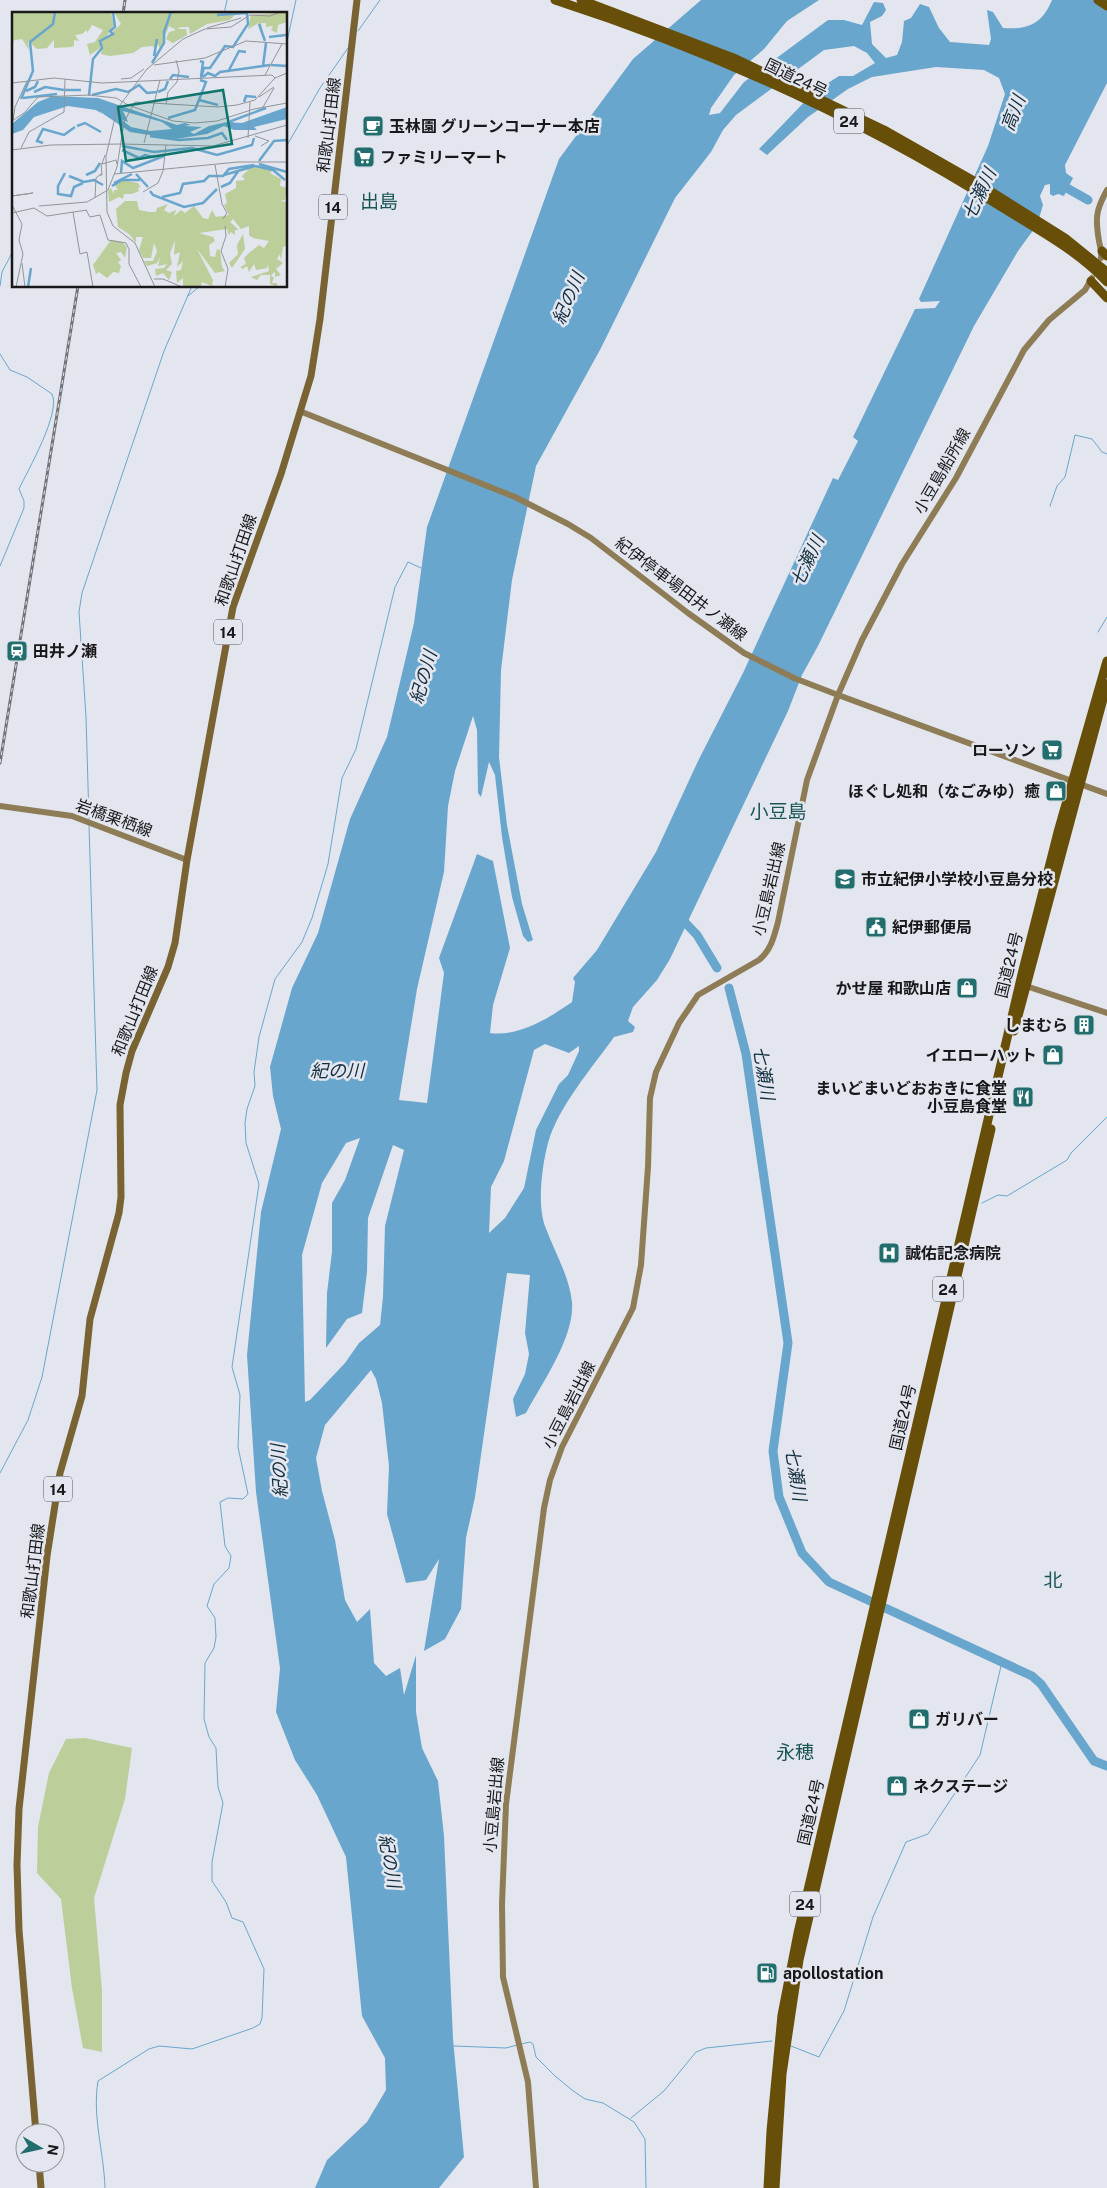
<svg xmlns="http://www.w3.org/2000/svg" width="1107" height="2188" viewBox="0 0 1107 2188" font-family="'Public Sans','Noto Sans JP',sans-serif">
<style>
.green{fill:#bcce99}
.water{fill:#69a6cd;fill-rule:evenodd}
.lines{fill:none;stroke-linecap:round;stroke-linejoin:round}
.stream{stroke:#69a6cd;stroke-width:1}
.river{stroke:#69a6cd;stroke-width:9}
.secondary{stroke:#8e7c56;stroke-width:6}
.primary{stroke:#796332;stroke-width:7}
.highway{stroke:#674e09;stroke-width:9}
.rail-casing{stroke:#727378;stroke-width:3}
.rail{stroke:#e3e6ee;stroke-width:1;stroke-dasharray:4;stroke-linecap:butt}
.labels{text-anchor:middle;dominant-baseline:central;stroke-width:5;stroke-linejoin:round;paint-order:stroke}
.shield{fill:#e3e6ee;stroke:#55565a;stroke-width:1}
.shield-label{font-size:15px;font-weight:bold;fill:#18181b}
.street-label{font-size:16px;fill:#18181b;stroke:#e3e6ee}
.poi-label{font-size:16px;font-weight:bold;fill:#18181b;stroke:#e3e6ee;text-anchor:start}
.water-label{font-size:18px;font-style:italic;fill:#122e3f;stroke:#e3e6ee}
.quarter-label{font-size:19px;fill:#1a5556;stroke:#e3e6ee}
.inset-river{fill:none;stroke:#69a6cd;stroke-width:2.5}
.inset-road{fill:none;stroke:#92949a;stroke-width:1}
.view{fill:#0f766e;fill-opacity:0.15;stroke:#0f766e;stroke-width:2.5}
.inset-edge{fill:none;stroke:#18181b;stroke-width:2.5}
</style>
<rect width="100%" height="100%" fill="#e3e6ee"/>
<!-- green -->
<path class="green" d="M85 1738 132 1748 125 1799 94 1898 102 1991V2052L83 2048 72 1988 61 1899 37 1873 38 1827 49 1773 66 1739Z"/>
<!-- water -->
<path class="water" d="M701 0H819L787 21 764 49 734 75 711 108 709 115 720 113 744 82 828 20H844L862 25 874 2 883 3 886 10 882 16 870 22 872 44 886 58 897 55 902 42 904 21 911 18 920 4 929 7 939 28 950 42 989 45 991 39 987 10 993 12 1003 28C1028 30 1042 24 1052 0H1107V83L1065 165 1066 173 1073 178 1064 196 1058 194 1053 196 1050 194V184L1045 185 1040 196 1043 205 1037 225 1018 251 974 326 818 646 802 675 788 711 670 959 657 980 633 1007 628 1021 635 1027 633 1032 614 1037C592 1068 558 1107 548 1143 542 1166 537 1204 545 1226 554 1251 569 1275 572 1302 575 1337 542 1383 526 1413L516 1417 513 1399 525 1374 529 1354 525 1333 530 1275 507 1273 475 1497 466 1538 461 1609 445 1639 424 1651 439 1559 426 1580 406 1583 387 1514 389 1466 382 1403 376 1379 371 1370 325 1425 316 1458 322 1491 335 1540 345 1600 357 1622 370 1609 374 1663 386 1676 400 1668 404 1695 416 1655V1712L422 1748 438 1781 444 1836 453 2039 464 2157 439 2188H315L327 2160 367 2122 386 2090 385 2058 362 2016 346 1857 317 1795 295 1760 276 1712 280 1668 256 1492 247 1355 261 1212 281 1129 273 1096 270 1067 292 988 318 933 350 819 387 737 414 623 427 527 559 159 633 59ZM854 46 867 53 875 63 853 76H839L814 92 759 149 767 155 808 117 848 89 872 77 936 67 984 70 999 78 1005 94 988 146 919 299 921 302 940 301 935 308 915 309 853 437 858 441 838 480 833 478 743 673 698 761 656 852 597 950 573 978 575 982 572 1002C549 1018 519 1037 490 1033L493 1005 510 948 493 861 477 854 439 958 444 973 427 1103 399 1100 417 989 444 872 448 806 455 771 473 716 477 730 478 793 481 797 489 762 495 775 502 837 512 897 523 936 528 942 533 940 522 904 507 825 499 757 501 670 512 580 536 466 601 348 675 198 711 152 723 130 736 115 824 50ZM545 1044 569 1053 579 1046V1051L568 1075 559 1084 536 1130 524 1188 505 1218 489 1233 491 1187 504 1161 534 1050ZM360 1138 345 1180 332 1203V1252L327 1293 326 1348 347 1319 362 1313 367 1272 368 1218 393 1145 404 1150 385 1226 383 1297 380 1325 359 1343 345 1363 310 1400 305 1402 302 1255 322 1183 346 1143Z"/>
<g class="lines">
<!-- stream -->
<path class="stream" d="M224 14 227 0
M358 31 380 0
M286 46 296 0
M286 147 320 88 348 48
M0 286 2 272 14 249
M188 296 200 286
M0 354 10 370 27 377 52 394C61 413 28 470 19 489L24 501V508L0 566
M1050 506 1057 486 1065 477 1075 435 1092 439 1102 452 1107 454
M1098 632 1107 617
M89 819 86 717 79 612 82 593 164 351 192 286
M982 1203 998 1195 1007 1196 1067 1160 1071 1153 1107 1117
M0 1473 28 1420 42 1377 97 1090 89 825
M521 2044 530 2042 533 2044 536 2057 555 2076 572 2090 585 2099 603 2103 634 2122 645 2139 646 2188
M454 2046 506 2048 517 2045
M791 2046 819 2057 844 2011 873 1917 906 1842 928 1834 980 1755 1002 1662
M631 2118 664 2091 696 2052 706 2048 772 2041
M105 2188C104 2152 92 2117 98 2081L149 2049 159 2046 192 2049 253 2028 260 2024 262 2018 264 1969 243 1922 232 1918 226 1902 212 1881V1862L223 1803 218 1787 216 1748 209 1737 204 1719 205 1663 214 1648 216 1637 215 1618 207 1606 214 1584 229 1568 231 1556 225 1546 220 1502 228 1498 243 1499 248 1494 238 1447 240 1395 232 1367 259 1184 246 1143 245 1123 247 1109 255 1086 254 1072 259 1037 275 979 302 942 312 918 328 864 342 778 356 749 395 587 408 562 421 568"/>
<!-- river -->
<path class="river" d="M1058 183 1088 200
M679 916 697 935 717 968
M729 988 746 1054 788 1343 773 1451 779 1497 802 1553 829 1582 1032 1676 1041 1684 1094 1761 1107 1766"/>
<!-- secondary -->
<path class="secondary" d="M1101 258C1102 251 1100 247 1099 241 1095 218 1096 210 1107 190
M302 412 515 497 568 524 591 538 688 613 744 653 794 678 838 695 1107 794
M0 806 72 816 187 860
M1023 985 1107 1013
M536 2188 528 2082 503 1977 502 1904 506 1804 544 1508 550 1480 562 1447 633 1308 641 1265 648 1167 650 1098 656 1072 679 1023 698 995 759 960C771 950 774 937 778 922L807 780 838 695 862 640 902 564 956 478 1024 350 1049 320 1085 290 1092 278"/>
<!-- primary -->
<path class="primary" d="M36 2133 19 1930 17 1865 19 1809 47 1556 60 1473 82 1396 90 1319 119 1213 121 1197 120 1105 126 1073 132 1051 168 967 175 943 187 860 233 607 281 474 311 376 320 319 357 0
M39 2163 41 2188"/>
<!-- highway -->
<path class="highway" d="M555 0C712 51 863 119 1003 208 1039 230 1078 251 1107 282
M581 0 736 59 884 130 979 184 1065 238 1107 272
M1098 0 1107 6
M1102 251 1107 256
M1091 281 1107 298
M1014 1031 1107 684
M768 2188 771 2131 782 2015 798 1933 1022 974 1058 832 1107 661
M775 2188 782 2074 799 1960 991 1129"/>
<!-- rail casing -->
<g class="rail-casing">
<path id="rail" d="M123 14 125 0
M0 763 78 286"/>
</g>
<!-- rail -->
<use href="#rail" class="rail"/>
</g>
<!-- icons -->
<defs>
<g id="cafe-square" transform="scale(1.125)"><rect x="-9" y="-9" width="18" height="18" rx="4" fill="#226d6d" stroke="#e3e6ee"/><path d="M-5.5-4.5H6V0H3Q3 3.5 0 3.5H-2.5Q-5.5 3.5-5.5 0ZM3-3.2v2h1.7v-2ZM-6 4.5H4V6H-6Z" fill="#fff"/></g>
<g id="supermarket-square" transform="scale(1.125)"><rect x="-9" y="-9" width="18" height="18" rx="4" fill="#226d6d" stroke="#e3e6ee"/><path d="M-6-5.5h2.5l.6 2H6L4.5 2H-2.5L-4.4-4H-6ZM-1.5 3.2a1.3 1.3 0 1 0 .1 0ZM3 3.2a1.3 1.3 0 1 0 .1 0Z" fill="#fff"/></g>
<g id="station-square" transform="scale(1.125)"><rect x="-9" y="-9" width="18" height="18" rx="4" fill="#226d6d" stroke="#e3e6ee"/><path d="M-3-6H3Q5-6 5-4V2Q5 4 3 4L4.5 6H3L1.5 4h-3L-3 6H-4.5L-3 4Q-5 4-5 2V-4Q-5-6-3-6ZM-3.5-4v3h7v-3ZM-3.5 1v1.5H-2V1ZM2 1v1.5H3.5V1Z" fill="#fff"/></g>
<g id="shop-square" transform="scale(1.125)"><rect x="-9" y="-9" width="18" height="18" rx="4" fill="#226d6d" stroke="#e3e6ee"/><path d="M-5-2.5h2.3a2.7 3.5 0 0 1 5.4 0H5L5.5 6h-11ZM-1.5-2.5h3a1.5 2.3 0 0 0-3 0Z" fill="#fff"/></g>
<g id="school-square" transform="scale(1.125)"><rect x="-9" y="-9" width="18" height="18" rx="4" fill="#226d6d" stroke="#e3e6ee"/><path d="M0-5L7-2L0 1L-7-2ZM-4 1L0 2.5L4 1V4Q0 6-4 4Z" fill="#fff"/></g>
<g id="civic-square" transform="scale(1.125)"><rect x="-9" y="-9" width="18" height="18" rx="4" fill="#226d6d" stroke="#e3e6ee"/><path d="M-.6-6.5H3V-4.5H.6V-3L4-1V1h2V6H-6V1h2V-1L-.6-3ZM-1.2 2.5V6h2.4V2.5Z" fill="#fff"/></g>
<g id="building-square" transform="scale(1.125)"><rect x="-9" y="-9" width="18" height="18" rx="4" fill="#226d6d" stroke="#e3e6ee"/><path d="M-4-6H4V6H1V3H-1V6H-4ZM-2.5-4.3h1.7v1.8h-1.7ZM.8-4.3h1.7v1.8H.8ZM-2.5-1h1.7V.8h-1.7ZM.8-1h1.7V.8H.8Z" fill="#fff"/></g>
<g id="restaurant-square" transform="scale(1.125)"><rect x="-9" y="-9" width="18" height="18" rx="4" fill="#226d6d" stroke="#e3e6ee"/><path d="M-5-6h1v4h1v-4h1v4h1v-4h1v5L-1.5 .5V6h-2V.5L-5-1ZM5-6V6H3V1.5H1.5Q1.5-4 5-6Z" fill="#fff"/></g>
<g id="hospital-square" transform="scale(1.125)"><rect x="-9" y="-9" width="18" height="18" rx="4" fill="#226d6d" stroke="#e3e6ee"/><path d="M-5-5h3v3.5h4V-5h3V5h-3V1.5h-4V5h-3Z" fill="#fff"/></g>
<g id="fuel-square" transform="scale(1.125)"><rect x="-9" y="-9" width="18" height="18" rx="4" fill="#226d6d" stroke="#e3e6ee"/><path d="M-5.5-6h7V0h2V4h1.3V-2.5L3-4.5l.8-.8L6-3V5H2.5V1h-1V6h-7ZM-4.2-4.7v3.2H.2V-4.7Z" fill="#fff"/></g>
</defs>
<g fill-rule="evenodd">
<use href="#cafe-square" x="373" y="126"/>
<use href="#supermarket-square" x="364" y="157"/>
<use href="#station-square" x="17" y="651"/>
<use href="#supermarket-square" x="1052" y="750"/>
<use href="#shop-square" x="1056" y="791"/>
<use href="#school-square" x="845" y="879"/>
<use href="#civic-square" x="876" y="927"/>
<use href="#shop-square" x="967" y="988"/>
<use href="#building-square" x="1084" y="1025"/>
<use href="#shop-square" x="1053" y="1055"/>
<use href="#restaurant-square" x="1023" y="1097"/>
<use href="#hospital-square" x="889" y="1253"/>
<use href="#shop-square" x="919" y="1719"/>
<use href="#shop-square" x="897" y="1786"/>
<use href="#fuel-square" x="767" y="1973"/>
</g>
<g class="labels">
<!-- shield labels -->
<g class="shield">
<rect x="834" y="108.5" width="30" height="25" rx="4"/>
<rect x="319" y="194.5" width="28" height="25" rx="4"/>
<rect x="214" y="619.5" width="28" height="25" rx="4"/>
<rect x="933" y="1276.5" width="30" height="25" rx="4"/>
<rect x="44" y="1476.5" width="28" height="25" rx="4"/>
<rect x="790" y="1891.5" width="30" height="25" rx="4"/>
</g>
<g class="shield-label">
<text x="849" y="121">24</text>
<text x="333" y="207">14</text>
<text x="228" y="632">14</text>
<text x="948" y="1289">24</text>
<text x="58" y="1489">14</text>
<text x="805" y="1904">24</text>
</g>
<!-- street labels -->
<g class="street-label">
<text transform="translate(796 78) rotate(26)">国道24号</text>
<text transform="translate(329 125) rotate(-83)">和歌山打田線</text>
<text transform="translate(942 471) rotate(-60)">小豆島船所線</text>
<text transform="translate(236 560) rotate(-71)">和歌山打田線</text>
<text transform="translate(681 589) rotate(37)">紀伊停車場田井ノ瀬線</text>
<text transform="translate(114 818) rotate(20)">岩橋栗栖線</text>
<text transform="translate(769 889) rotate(-77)">小豆島岩出線</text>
<text transform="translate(1009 965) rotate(-76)">国道24号</text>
<text transform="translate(135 1011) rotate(-68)">和歌山打田線</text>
<text transform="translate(569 1405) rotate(-63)">小豆島岩出線</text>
<text transform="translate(903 1417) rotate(-77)">国道24号</text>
<text transform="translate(33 1571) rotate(-83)">和歌山打田線</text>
<text transform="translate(494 1805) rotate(-85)">小豆島岩出線</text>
<text transform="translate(811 1812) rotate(-77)">国道24号</text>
</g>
<!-- poi labels -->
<g class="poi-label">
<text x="389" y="126">玉林園 グリーンコーナー本店</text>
<text x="380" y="157">ファミリーマート</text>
<text x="33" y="651">田井ノ瀬</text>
<text x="1036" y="750" text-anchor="end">ローソン</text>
<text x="1040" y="791" text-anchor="end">ほぐし処和（なごみゆ）癒</text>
<text x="861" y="879">市立紀伊小学校小豆島分校</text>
<text x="892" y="927">紀伊郵便局</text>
<text x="951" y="988" text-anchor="end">かせ屋 和歌山店</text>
<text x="1068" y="1025" text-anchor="end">しまむら</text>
<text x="1037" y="1055" text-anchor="end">イエローハット</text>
<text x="1007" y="1088" text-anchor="end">まいどまいどおおきに食堂<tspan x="1007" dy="18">小豆島食堂</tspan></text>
<text x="905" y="1253">誠佑記念病院</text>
<text x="935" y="1719">ガリバー</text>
<text x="913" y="1786">ネクステージ</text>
<text x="783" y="1973">apollostation</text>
</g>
<!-- water labels -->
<g class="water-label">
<text transform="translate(1013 113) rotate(-69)">高川</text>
<text transform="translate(979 194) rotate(-65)">七瀬川</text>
<text transform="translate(568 298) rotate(-67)">紀の川</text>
<text transform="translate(807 561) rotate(-65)">七瀬川</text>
<text transform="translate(423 677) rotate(-74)">紀の川</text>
<text x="337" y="1070">紀の川</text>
<text transform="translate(764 1073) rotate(81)">七瀬川</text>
<text transform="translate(279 1471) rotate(-93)">紀の川</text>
<text transform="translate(796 1474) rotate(81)">七瀬川</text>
<text transform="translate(390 1861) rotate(80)">紀の川</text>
</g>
<!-- quarter labels -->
<g class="quarter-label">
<text x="379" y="201">出島</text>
<text x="778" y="811">小豆島</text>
<text x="1053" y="1580">北</text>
<text x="795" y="1752">永穂</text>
</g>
</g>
<!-- overview -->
<g transform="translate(12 12)">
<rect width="275" height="275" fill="#e3e6ee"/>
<path d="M0 0H99L102 13 93 27 109 12 102 0H225L218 8 195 12 178 22 177 15H169L165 17H174L175 23 161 31 154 27 157 20 164 18 157 14 148 37 146 32 143 38 141 34 130 35 121 41 98 44 89 42 91 34 88 30V36L78 43 75 32 83 30 91 18 80 13 75 21V18L70 22 63 23 67 29 62 28V34L59 35 42 36V28L35 36 25 37 16 29 17 38 10 27 2 28 0 34ZM275 0V10L266 13 265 21 259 18 261 14 254 15V11H249L251 20 247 11 236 17 239 3ZM239 155 261 158 258 161 269 167 268 174 275 176 273 188 268 189 275 190V234L271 235 269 249 268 242 265 247 271 251 264 257 269 263 263 265V260L259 263 262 266 260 271H265V275L258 272V263H249L245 268 239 265 257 259 256 252 255 256 244 258 242 252 237 260 235 254 231 257 228 255 234 252 232 246 237 241 247 233 252 236 257 229 241 226 237 223V214L229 217 221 207 218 210 227 218H223V223L219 220 217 223 215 217 187 221 201 225 203 229 197 233 198 244 203 245 205 237 208 238 210 255 213 259 203 261 185 237 201 268 200 274 190 270 189 274 171 275V266L165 271 164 259 169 258 171 249 165 255 168 240 162 243 163 228 158 242 160 252 154 258 160 260 157 268 151 261 144 264 143 257 152 256 155 252 146 254 148 245 145 251 135 254 132 249H141L145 239 142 231 139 246H131L127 238 131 225H124V231L117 222 106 215 104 197 113 189H125L127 198 137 200H144L145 196 156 192 152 198 157 201 164 198 162 204 169 198 173 201 182 194 191 206 196 207 200 198 204 205 217 203 212 193 215 191 213 182 224 176V169L233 168 230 164ZM110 168 126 171 129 176 126 175 127 179 120 182H112L111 187 107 185 97 190 96 179 99 176 102 182V178H106L102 172ZM231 222 233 237 220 256 217 251 226 242 225 233ZM99 228 110 230 115 235 113 246 109 240 104 241 109 248 106 250 109 254 107 261 101 260 95 266 87 260 84 262 81 253Z" fill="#bcce99"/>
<path d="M41 84 86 86 165 113 173 111 179 113 172 114 190 115 178 120 182 122 197 114 215 110 230 111 275 95V107L242 115 245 118H222L212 114 195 122 164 127 118 120 87 99 90 102 84 98 56 94 22 105 11 118 0 122 1 111 26 90ZM111 99 150 110 160 117 138 119 119 115 110 108 116 110Z" fill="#69a6cd" fill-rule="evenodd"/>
<path class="inset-river" d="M247 12 253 29M257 25 274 23M142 44 145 27M188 49 191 50 189 65M140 51 152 31V20L159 0M259 53 275 54M251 54 254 31M216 60 227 39 234 40M191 65 196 61 203 64 208 60 258 53M189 66 192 56H198L213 34 221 35 236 12 235 1 205 3M158 67 161 63 177 65M53 78H69M14 79 23 75 26 69M22 80 33 75 52 78M146 80 153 77 156 69M77 83 81 47 90 36 88 29 101 22 98 19 103 15 101 0M80 83 104 77 116 80 127 73 135 81 145 80M11 86 45 82M9 87 21 59 18 30 41 12 43 0M187 88 206 93M232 90 234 84 244 85M156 106 183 98 194 70 188 68M65 114 73 111 89 120M221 114 219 109 254 96M138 124 167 128 196 126 210 121 215 128M31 131 25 129 31 117 52 123 63 115M110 134 142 140 180 136 205 143 240 133 242 126M110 138 127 146 133 143 142 145M247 149 262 129 275 128M247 152 275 160M53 161 46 174V182L59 184 62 175 71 171M109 161 110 149 121 156 152 144M124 162 136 175M74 163 83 159 88 151M212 163 243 154 261 158 273 168M57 164 72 170 82 168 91 173M102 171 120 162M100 174 110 168H128M209 175 218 171 227 158M138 179 141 183 172 195 191 191 205 177M150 185 168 181 171 172 192 169 197 164H211L217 157 242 153M16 275 19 256"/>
<path class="inset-road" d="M195 16 229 6M142 53 193 46 234 29 275 32M253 63 270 32M109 67 119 66 132 57M0 71 42 66 90 71 260 63 263 66M76 83 104 86 118 94M247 85 262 75M154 92 156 80 165 70 167 59 164 48M119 94 161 109 183 111 205 109 242 97 275 91M251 95 262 76M1 108 3 95 15 69M0 109 12 101 26 85 78 83M243 124 257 129 249 134M236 126 238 90M132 131 148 68M109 132 201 134 275 113M9 136 17 120 52 100 53 67M0 138 39 133 109 132M93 143 90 152 104 148 105 152M203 153 210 192 215 201 211 207M102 162 226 150H275M87 163H90L89 151M131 180 146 171 151 159 154 133M0 184 21 181 0 184M83 186 84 166 89 162M75 190 96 178 105 155 112 110 123 90 206 95 225 93 243 88 263 66 275 61M0 193 10 212 7 228 11 242 4 275M27 194 75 190M74 198 78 205 88 203 96 228 114 231 117 237V252L129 275M61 200 68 242 75 240M0 201 22 196 35 204 75 198M75 240 81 275M10 251 13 275M142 267H151L170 275M143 275 123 231 101 214 95 200 94 144 105 97 135 57 171 27 193 17 219 15 238 3 258 4 269 0M213 275 216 257 209 239 214 224 213 214"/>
<path class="view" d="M211 78 220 132 114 149 106 95Z"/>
<rect width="275" height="275" class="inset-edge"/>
</g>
<!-- north arrow -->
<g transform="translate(40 2148) rotate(99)"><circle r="24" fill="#e3e6ee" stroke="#92949a"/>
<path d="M0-4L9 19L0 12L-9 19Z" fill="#226d6d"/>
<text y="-8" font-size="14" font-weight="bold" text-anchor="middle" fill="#18181b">N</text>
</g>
</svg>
